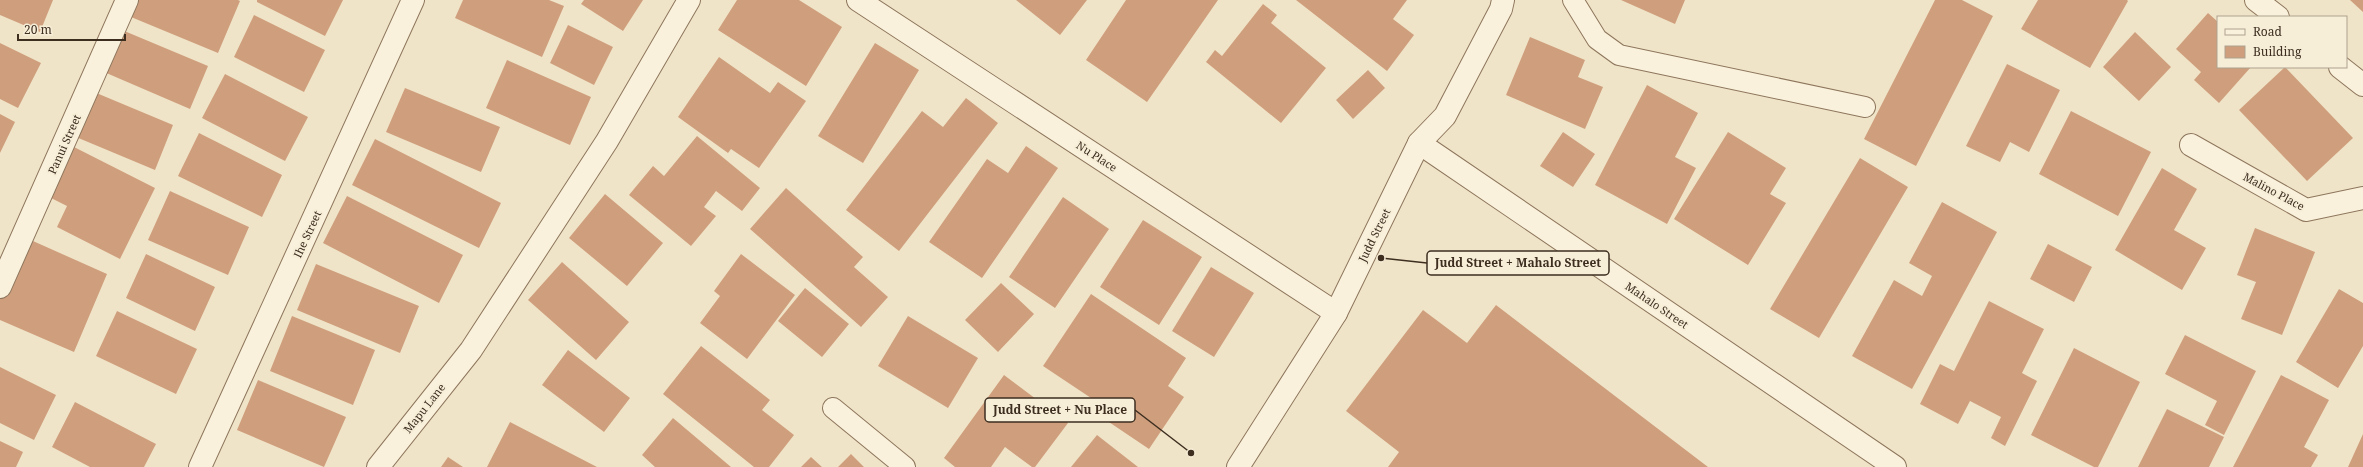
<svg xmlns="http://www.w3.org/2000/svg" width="2363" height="467" viewBox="0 0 2363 467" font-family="'Noto Serif',serif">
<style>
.building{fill:#cf9f7d}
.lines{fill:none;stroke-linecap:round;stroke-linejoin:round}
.service-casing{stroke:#8d765c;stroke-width:22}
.minor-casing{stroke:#8d765c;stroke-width:24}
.tertiary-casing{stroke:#8d765c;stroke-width:24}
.service{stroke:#faf1dc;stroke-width:20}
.minor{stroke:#faf1dc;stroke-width:22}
.tertiary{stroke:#faf1dc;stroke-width:22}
.labels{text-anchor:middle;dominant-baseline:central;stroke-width:4;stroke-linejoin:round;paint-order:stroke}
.street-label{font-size:11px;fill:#3d2e20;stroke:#f7eed8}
.leader{fill:none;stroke:#3d2e20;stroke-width:1.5}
.callout-dot{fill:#3d2e20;stroke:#f7eed8;stroke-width:1.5}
.callout{fill:#f7eed8;stroke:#3d2e20;stroke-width:1.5}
.callout-label{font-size:12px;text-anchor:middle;font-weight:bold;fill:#3d2e20}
</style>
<rect width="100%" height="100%" fill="#f0e4c8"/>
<!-- building -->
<path class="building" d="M0 0H53L40 32 0 15Z
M138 0H238L240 1 218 53 131 17Z
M257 0H343L325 36 257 2Z
M463 0H549L564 6 542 57 455 18Z
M584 0H643L623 31 581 4Z
M737 0H799L842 27 806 86 718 30Z
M1016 0H1087L1060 35Z
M1126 0H1218L1147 102 1086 60Z
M1296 0H1407L1393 19 1414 35 1387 71Z
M1621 0H1685L1675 24Z
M1935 0H1962L1993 16 1916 166 1864 139Z
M2038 0H2127L2128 1 2090 68 2021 29Z
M2350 0H2363V12Z
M1263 4 1277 15 1271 23 1326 68 1281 123 1206 62 1215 50 1222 56Z
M2208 13 2218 22V67H2251L2219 103 2194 80 2201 72 2176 49Z
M254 15 325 50 304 92 234 57Z
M568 25 613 47 594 85 550 63Z
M122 30 208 66 190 109 104 72Z
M2135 32 2171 67 2139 101 2103 67Z
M1530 37 1585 60 1578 77 1603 87 1585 129 1506 95Z
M0 43 41 63 18 108 0 99Z
M875 43 919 70 863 163 818 136Z
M719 57 770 93 778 82 806 101 759 168 731 149 728 153 678 117Z
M507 60 591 97 570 145 486 108Z
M2007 64 2060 90 2029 152 2010 142 2000 162 1966 146Z
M2285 67 2353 138 2307 181 2239 110Z
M1368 70 1385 88 1353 119 1336 100Z
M225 74 308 117 285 161 202 118Z
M1647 85 1698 113 1675 157 1696 168 1667 224 1595 185Z
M405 88 500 127 481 172 386 132Z
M94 92 173 125 155 170 76 137Z
M966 98 998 123 899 251 846 210 922 111 943 127Z
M2071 111 2151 152 2118 216 2039 174Z
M0 114 15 122 0 153Z
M1563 132 1595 154 1573 187 1540 166Z
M1728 132 1786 168 1770 194 1786 203 1748 265 1674 219Z
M199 133 282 175 262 217 178 176Z
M697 136 760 188 742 211 716 191 704 207 716 216 691 246 629 195 653 166 664 176Z
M375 139 501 203 479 248 352 185Z
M1026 146 1058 168 982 278 929 242 987 159 1008 173Z
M74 147 155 188 120 259 57 227 67 206 49 197Z
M1860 158 1908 187 1819 338 1770 309Z
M2162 168 2197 189 2174 230 2206 248 2182 290 2115 250Z
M786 188 863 257 854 267 888 297 861 327 750 229Z
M170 191 249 227 228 275 148 240Z
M605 194 663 243 627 286 569 238Z
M347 196 463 255 439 303 323 243Z
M1063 197 1109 229 1055 308 1009 277Z
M1942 202 1997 232 1912 389 1852 356 1894 280 1922 296 1932 276 1909 263Z
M1143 220 1202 257 1159 325 1100 287Z
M2255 228 2315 252 2282 335 2241 319 2256 282 2237 275Z
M24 237 107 274 74 352 0 320V293Z
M2048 244 2092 267 2074 302 2030 279Z
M146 254 215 287 195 331 126 298Z
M741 254 795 295 747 359 700 323 720 296 714 291Z
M562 262 629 322 596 360 528 300Z
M316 264 419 306 400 353 297 310Z
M1211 267 1254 293 1214 357 1172 331Z
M1001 283 1034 314 998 352 965 320Z
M805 288 849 324 822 357 778 321Z
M2339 289 2363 303V346L2338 388 2296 362Z
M1091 294 1186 358 1168 386 1184 397 1149 449 1097 414 1103 406 1043 366Z
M1989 301 2044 329 2022 373 2037 381 2005 446 1991 438 2001 417 1970 401 1958 424 1920 404 1940 364 1954 371Z
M1496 305 1708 467H1388L1399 452 1346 411 1423 310 1467 343Z
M117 311 197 349 176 394 96 356Z
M292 316 375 350 353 405 270 371Z
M908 316 978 358 948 408 878 366Z
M2185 335 2256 371 2224 435 2205 425 2217 401 2165 374Z
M701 346 770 400 762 410 794 435 769 467H754L663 394Z
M2074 348 2140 382 2098 467H2094L2031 435Z
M568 350 630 398 604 432 542 385Z
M0 367 56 395 34 440 0 423Z
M1004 375 1068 423 1035 467H1032L1005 447 991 467H955L944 458Z
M2281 375 2329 400 2304 447 2318 455 2311 467H2233Z
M258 380 346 417 324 467 237 430Z
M75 402 156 444 144 467H90L52 447Z
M2167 409 2224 437 2209 467H2138Z
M673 418 731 467H655L642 455Z
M510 422 597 467H487Z
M2363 434V467H2348Z
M1097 435 1138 467H1071Z
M0 441 23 452 16 467H0Z
M851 454 864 467H838Z
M448 457 463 467H441Z
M811 457 822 467H801Z"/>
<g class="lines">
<!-- service casing -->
<g class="service-casing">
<path id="service" d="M1573 0 1597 39 1619 55 1865 107
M833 408 905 467"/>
</g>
<!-- minor casing -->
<g class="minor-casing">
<path id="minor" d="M858 0 1336 313
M2256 0 2278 17
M2340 67 2363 85
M1419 143 1895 467
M2191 145 2306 210 2363 198
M0 287 127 0
M200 467 413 0
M378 467 471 350 607 141 689 0"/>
</g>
<!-- tertiary casing -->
<g class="tertiary-casing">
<path id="tertiary" d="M1238 467 1336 313 1419 143 1445 116 1501 9 1503 0"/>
</g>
<!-- service -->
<use href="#service" class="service"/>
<!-- minor -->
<use href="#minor" class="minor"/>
<!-- tertiary -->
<use href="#tertiary" class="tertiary"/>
</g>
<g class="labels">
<!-- street labels -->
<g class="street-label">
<text transform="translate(64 144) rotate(-66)">Panui Street</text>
<text transform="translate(1097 156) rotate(33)">Nu Place</text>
<text transform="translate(2274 191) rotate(28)">Malino Place</text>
<text transform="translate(307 234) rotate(-65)">Ihe Street</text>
<text transform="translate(1374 235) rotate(-64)">Judd Street</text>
<text transform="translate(1657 305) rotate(34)">Mahalo Street</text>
<text transform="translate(424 408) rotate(-52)">Mapu Lane</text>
</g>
</g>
<!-- callouts -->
<path class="leader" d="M1381 258L1427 263M1191 453L1135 410"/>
<g class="callout-dot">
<circle cx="1381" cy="258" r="4"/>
<circle cx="1191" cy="453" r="4"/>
</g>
<g class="callout">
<rect x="1427" y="251" width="182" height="24" rx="4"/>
<rect x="985" y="398" width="150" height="24" rx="4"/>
</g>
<g class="callout-label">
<text x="1518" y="267">Judd Street + Mahalo Street</text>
<text x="1060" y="414">Judd Street + Nu Place</text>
</g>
<!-- legend -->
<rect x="2217" y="16" width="130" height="52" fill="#f7eed8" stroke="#ada18e"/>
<rect x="2225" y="29" width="20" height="6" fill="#faf1dc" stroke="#ada18e"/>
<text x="2253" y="36" font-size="12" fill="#3d2e20">Road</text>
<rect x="2225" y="46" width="20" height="12" fill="#cf9f7d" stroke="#ada18e"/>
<text x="2253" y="56" font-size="12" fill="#3d2e20">Building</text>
<!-- scale -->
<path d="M18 34v6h107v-6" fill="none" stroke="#3d2e20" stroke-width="2"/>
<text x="24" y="34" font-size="12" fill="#3d2e20" stroke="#f7eed8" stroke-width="3" paint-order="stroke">20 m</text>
</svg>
